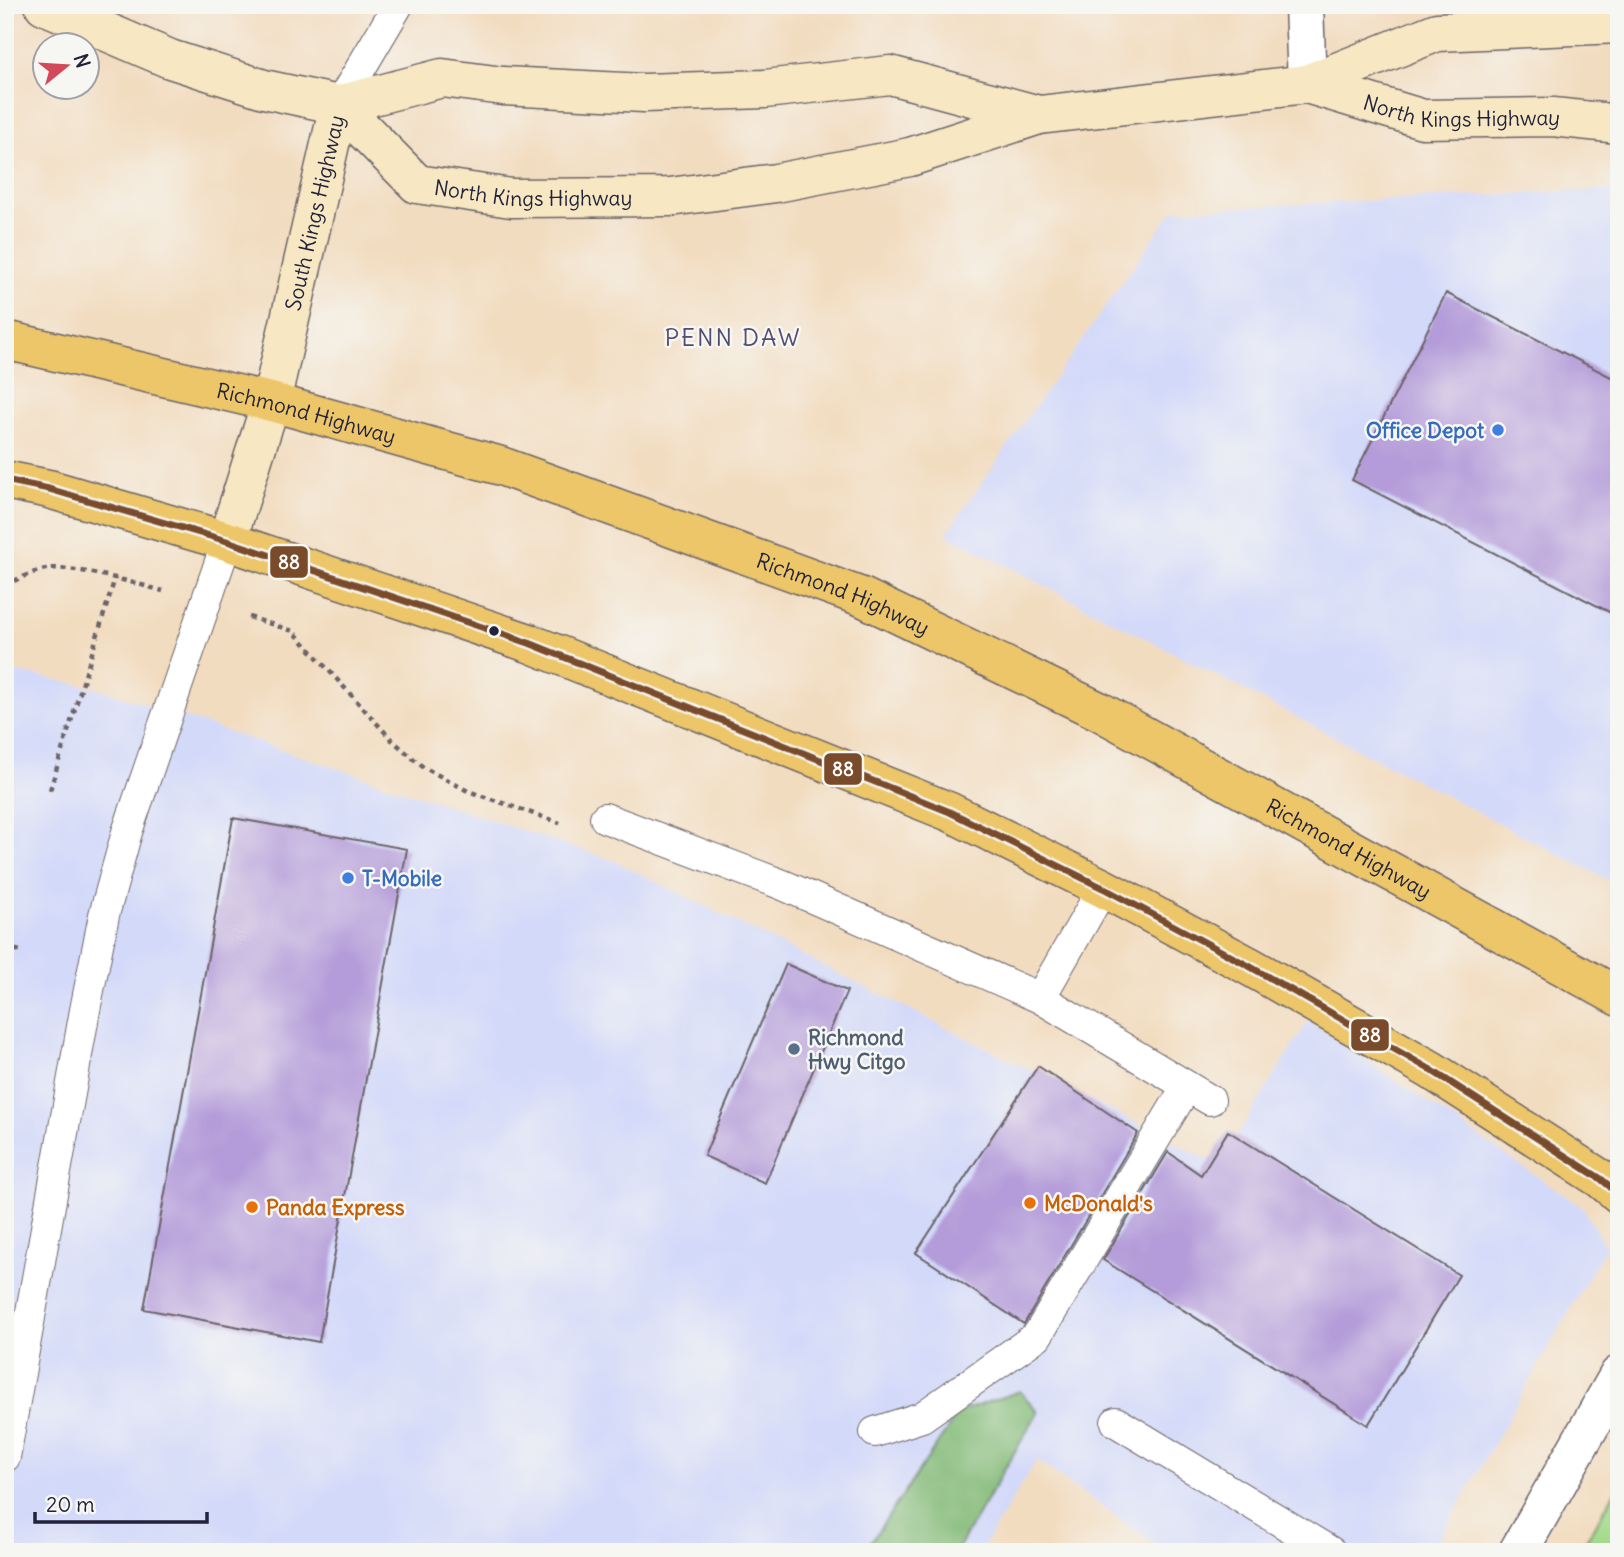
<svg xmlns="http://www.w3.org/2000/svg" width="1624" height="1557" viewBox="0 0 1624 1557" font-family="Delius,sans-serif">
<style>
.built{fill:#d3d9f9}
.green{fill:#a4da8b;stroke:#637e63;stroke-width:2}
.forest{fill:#83ba77;stroke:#526e59;stroke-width:2}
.building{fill:#b49bd9}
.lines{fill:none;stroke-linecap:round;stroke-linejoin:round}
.lane-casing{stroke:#6b6369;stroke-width:32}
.street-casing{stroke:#6b6369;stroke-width:41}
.secondary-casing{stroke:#6b6369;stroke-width:41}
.highway-casing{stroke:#6b6369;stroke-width:41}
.path{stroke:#6b6369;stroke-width:4.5;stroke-dasharray:5 5;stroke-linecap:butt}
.lane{stroke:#fff;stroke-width:30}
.street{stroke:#fff;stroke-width:38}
.secondary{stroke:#f7e8c3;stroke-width:38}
.highway{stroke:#ecc669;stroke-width:38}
.bus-1-casing{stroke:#f6f6f2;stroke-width:12}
.bus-1{stroke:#7a4b2a;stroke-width:7}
.shop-dot{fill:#3f7fe0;stroke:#f6f6f2;stroke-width:2.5}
.bus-dot{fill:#22223b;stroke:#f6f6f2;stroke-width:2.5}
.service-dot{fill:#5c6f8a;stroke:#f6f6f2;stroke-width:2.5}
.food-dot{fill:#e8710a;stroke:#f6f6f2;stroke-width:2.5}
.labels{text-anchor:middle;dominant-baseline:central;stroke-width:5;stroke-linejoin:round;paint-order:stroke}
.street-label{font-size:21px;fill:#22223b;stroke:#f6f6f2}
.shop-label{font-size:21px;font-weight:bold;fill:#366cbe;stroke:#f6f6f2;text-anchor:end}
.service-label{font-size:21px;font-weight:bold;fill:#4e5e75;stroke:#f6f6f2;text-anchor:start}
.food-label{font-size:21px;font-weight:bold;fill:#c56008;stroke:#f6f6f2;text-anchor:start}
.quarter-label{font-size:24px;letter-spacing:2px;fill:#554c72;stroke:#f6f6f2}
.line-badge{stroke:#f6f6f2;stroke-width:2.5}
.badge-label{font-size:19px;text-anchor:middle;font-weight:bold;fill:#fff}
</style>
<rect width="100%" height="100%" fill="#f6f6f2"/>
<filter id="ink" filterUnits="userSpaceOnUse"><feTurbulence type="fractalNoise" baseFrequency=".0143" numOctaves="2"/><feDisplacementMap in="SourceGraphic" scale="14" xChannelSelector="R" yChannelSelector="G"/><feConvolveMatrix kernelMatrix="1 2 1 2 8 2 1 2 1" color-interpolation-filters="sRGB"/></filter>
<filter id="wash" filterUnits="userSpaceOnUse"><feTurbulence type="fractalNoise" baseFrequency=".00686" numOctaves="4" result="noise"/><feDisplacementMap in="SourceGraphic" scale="28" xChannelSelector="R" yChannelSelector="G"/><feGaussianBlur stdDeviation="1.57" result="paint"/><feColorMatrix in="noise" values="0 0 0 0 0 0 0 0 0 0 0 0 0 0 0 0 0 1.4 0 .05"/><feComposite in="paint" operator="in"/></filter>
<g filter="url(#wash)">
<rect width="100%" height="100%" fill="#f2dcbf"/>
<!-- built -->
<path class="built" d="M1619 189V886L946 534 1173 210Z
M5 669 100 689 617 862 1219 1165 1308 1021 1582 1207 1606 1247 1432 1552H1166L1037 1460 980 1552H5Z"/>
<!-- green -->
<path class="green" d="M1619 1485V1552H1579Z"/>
<!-- forest -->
<path class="forest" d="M1020 1391 1038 1412 956 1552H864L959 1412Z"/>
<g id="blocks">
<!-- building -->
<path class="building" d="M1446 293 1619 381V617L1352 480Z
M233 818 407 849 319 1342 144 1309Z
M786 964 847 991 765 1183 704 1156Z
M1038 1066 1138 1133 1024 1324 916 1253Z
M1228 1131 1459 1275 1368 1425 1103 1260 1168 1152 1201 1175Z"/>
</g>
</g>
<g filter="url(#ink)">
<use href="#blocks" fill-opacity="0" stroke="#6b6369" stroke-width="2"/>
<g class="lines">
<!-- lane casing -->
<g class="lane-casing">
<path id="lane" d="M339 105 398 5
M605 818 783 885 1040 998 1210 1100
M1040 998 1103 888
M1116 1422 1331 1552
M875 1432 922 1417 1037 1336 1187 1086
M5 1457 85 1010 104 915 127 832 227 541"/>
</g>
<!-- street casing -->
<g class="street-casing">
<path id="street" d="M1304 5 1307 84
M1518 1552 1619 1375"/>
</g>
<!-- secondary casing -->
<g class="secondary-casing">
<g id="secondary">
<path d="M44 5 170 59 264 89 339 105 442 78 503 86 644 93 765 89 890 75 1039 115"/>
<path id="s1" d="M1307 84 1423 119 1553 117 1619 124"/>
<path id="s2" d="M339 105 417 184 511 198 670 197 776 183 910 157 1039 115 1307 84 1437 32 1619 24"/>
<path id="s3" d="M227 541 271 402 339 105"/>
</g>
</g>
<!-- highway casing -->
<g class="highway-casing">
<g id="highway">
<path id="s4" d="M5 340 271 402 501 466 862 597 1101 712 1619 997"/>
<path d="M5 480 49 489 227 541 529 643 950 812 1103 888 1249 966 1431 1070 1601 1179 1619 1194"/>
</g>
</g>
<!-- path -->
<path class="path" d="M5 585C18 579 32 572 46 569 70 564 138 584 163 591
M249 617 293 631 392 740 423 767 468 791 560 823
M50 790 115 578
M5 948 22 951"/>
<!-- lane -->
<use href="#lane" class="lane"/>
<!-- street -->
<use href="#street" class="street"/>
<!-- secondary -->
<use href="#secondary" class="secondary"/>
<!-- highway -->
<use href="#highway" class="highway"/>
<!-- bus-1 casing -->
<g class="bus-1-casing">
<path id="bus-1" d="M5 480 49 489 227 541 529 643 950 812 1103 888 1249 966 1431 1070 1601 1179 1619 1194"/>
</g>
<!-- bus-1 -->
<use href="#bus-1" class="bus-1"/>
</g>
</g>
<!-- markers -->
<g class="shop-dot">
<circle cx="1498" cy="430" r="7"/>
<circle cx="348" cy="878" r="7"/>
</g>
<circle class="bus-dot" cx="494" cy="631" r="6"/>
<circle class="service-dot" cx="794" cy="1049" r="7"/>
<g class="food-dot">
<circle cx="1030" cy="1203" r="7"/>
<circle cx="252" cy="1207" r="7"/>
</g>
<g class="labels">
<!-- street labels -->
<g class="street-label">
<text stroke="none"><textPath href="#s1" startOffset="159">North Kings Highway</textPath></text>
<text stroke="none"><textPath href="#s2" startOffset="228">North Kings Highway</textPath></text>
<text stroke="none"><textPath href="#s3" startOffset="340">South Kings Highway</textPath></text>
<text stroke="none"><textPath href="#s4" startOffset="310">Richmond Highway</textPath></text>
<text stroke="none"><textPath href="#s4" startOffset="877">Richmond Highway</textPath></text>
<text stroke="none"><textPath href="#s4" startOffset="1444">Richmond Highway</textPath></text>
</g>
<!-- shop labels -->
<g class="shop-label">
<text x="1484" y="430">Office Depot</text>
<text x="362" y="878" text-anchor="start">T-Mobile</text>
</g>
<!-- service labels -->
<g class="service-label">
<text x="808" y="1037">Richmond<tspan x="808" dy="24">Hwy Citgo</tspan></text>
</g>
<!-- food labels -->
<g class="food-label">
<text x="1044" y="1203">McDonald's</text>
<text x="266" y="1207">Panda Express</text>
</g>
<!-- quarter labels -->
<g class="quarter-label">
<text x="733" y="337">PENN DAW</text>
</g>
</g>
<g class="line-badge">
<rect x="269" y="545" width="40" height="34" rx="7" fill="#7a4b2a"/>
<rect x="823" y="752" width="40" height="34" rx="7" fill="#7a4b2a"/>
<rect x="1350" y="1018" width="40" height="34" rx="7" fill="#7a4b2a"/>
</g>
<g class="badge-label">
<text x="289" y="569">88</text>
<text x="843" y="776">88</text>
<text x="1370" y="1042">88</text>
</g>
<!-- margin -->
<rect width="1624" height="1557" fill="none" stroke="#f6f6f2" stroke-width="28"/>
<!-- north arrow -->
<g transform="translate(66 66) rotate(72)"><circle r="33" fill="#f6f6f2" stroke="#a1a1a9" stroke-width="2"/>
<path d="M0-5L12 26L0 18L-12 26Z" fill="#d1495b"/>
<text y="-10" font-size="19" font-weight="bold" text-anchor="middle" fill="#22223b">N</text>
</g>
<!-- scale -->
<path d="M35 1512v10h172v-10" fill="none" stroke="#22223b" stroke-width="3.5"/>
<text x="46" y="1512" font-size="21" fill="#22223b" stroke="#f6f6f2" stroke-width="5" paint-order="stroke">20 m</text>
</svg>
